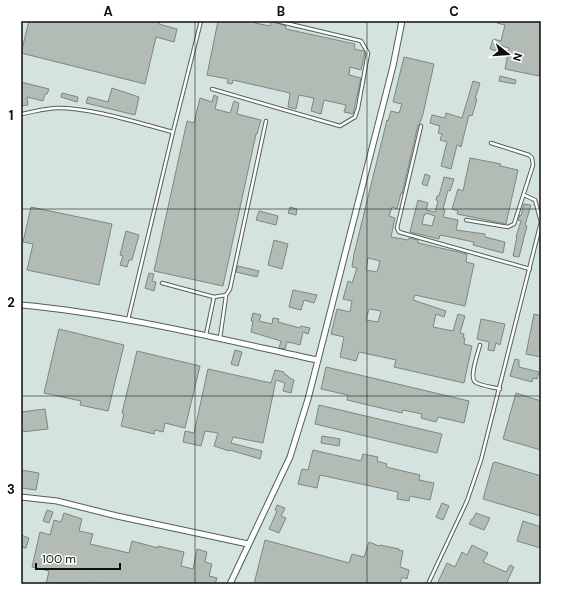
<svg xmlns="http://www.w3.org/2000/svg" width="562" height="605" viewBox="0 0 562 605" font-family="'DM Sans',sans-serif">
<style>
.building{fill:#b2bcb4;stroke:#7d877f;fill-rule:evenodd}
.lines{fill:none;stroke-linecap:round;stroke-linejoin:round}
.lane-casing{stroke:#525e5c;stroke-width:4.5}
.street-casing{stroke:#525e5c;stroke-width:7}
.lane{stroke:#fff;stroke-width:2.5}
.street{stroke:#fff;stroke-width:5}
.grid{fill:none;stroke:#0b100f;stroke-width:1;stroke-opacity:0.55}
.neatline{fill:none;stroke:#0b100f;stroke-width:1.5}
.grid-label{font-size:13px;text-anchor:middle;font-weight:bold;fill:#0b100f}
</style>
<rect width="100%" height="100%" fill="#d4e3e0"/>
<!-- building -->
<path class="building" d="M29 21H154L160 23 159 24 177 29 174 42 156 37 145 84 21 53Z
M218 21H255V23L270 26 271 21 286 26V29L355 44 354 49 364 51 365 53 361 70 350 67 349 75 361 78 353 114 344 112 346 105 324 100 321 114 311 111 314 98 299 95 296 109 288 107 290 93 233 80 232 84 227 83 228 79 207 75Z
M497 21H541V67L539 76 505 69 509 48 498 45 496 51 490 49 493 39 501 41 505 25 497 23Z
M404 57 434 64 423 114 420 123 418 125 402 194 401 193 397 209 392 207 389 216 395 218 391 237 408 240 409 238 418 240V243L467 254 466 262 474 264 465 306 415 295 413 300 446 311 444 317 436 314 433 327 453 331 458 314 465 316 460 333 464 334 463 338H465L464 344 472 346 464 383 394 367 396 360 359 352 356 361 340 357 344 337 331 334 337 309 350 312 352 301 343 299 348 281 352 283 357 268 352 267 354 254 387 120 388 121 391 111 399 113 402 104 393 102ZM368 258 380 261 377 272 366 270ZM369 309 381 311 378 322 366 320Z
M500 76 516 80 515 84 499 81Z
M473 81 480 83 475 99H477L472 116 469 115 461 147 457 145 451 169 441 166 447 142 440 140 442 134 438 133 440 126 430 123 432 115 445 118 446 113 462 118Z
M21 82 49 89 47 94H45L43 101 27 97 28 105 21 106Z
M112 88 139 97 135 115 86 103 88 97H89L108 102Z
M62 93 78 97 77 102 61 97Z
M214 95 218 97 215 109 230 113 234 101 239 103 237 114 261 120 257 134H256L223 286 154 271 187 121 194 123 200 98 212 102Z
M470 158 501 164 500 166 518 170 506 224 457 214 458 211 452 209 458 189 463 191Z
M425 174 430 176 427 186 422 184Z
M444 177 454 179 450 191 448 190 443 209 445 210 443 217 458 220 456 230 485 234V237L505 242 503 253 473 245 474 242 440 235 439 239 410 232 418 200 428 203 426 210 435 212 438 201 436 200 437 196H439ZM426 213 435 216 432 226 422 224 424 215H425Z
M524 204 531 205 525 225 527 226 519 257 513 256 517 237H516L521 221 518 220 520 215 521 216Z
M31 207 112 224 99 285 27 270 33 244 23 242Z
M290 207 297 209 296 215 288 213Z
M259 211 278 216 276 225 256 220Z
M126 231 139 235 132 260H129L127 267 120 265 123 256 120 255Z
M274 240 288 244 282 269 268 265Z
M238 266 259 271 257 277 236 272Z
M149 273 154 274 152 281 156 282 154 291 145 288Z
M293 290 317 295 314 303 304 300 301 310 289 307Z
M253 313 261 315 259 321 272 324 273 318 279 319 278 322 300 328 301 326 310 328 308 334 303 332 300 345 289 342V343L287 342 285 349 279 348 281 341 251 332 253 321H251Z
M534 314 541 316V357L526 354Z
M481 319 505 324 500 345 496 343 494 351 488 350 489 342 477 339Z
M59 329 124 345 108 411 80 405 81 401 44 393Z
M235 350 242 352 238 366 231 364Z
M137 351 200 366 185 428 165 423 163 432 155 430 154 434 121 426 124 413H122Z
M515 359 519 360V367L539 372 537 379 533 378 532 382 510 376Z
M326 367 469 401 464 423 438 417 436 422 421 418 422 414 403 410 402 413 347 400 348 395 321 389Z
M208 369 271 383 275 370 284 372V374L288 376V377L294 380 291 393 283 391 285 383 276 380 263 443 233 437 231 443 262 451 260 459 230 450 229 451 214 446 218 433 205 431 201 446 183 442 185 431 194 433Z
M516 393 541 401V450L503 439Z
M319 405 442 434 437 453 315 424Z
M45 409 48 429 21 432V412Z
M322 436 340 439 339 446 321 443Z
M313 450 361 461 363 454 378 457 377 461 387 464 386 467 420 475 419 480 434 483 430 500 410 496 409 501 397 499 398 492 320 475 317 488 298 484 302 469 308 470Z
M495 462 541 476V516L483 499 493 463Z
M21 470 39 473 36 490 21 488Z
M442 503 449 506 443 520 436 517Z
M277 505 285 508 281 516 286 518 279 533 269 529 277 511 275 510Z
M47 510 53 512 49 523 43 521Z
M64 513 82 519 79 531 93 534 90 544 129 553 132 541 158 548V546L184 552 181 566 193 569 197 549 207 552 205 562 212 564 209 576 217 578 215 584H102L95 582V584H46L49 571 32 567 40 532 50 535 54 520 61 522Z
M476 513 490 518 484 530 469 524 472 519H473Z
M523 521 541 527V548L517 541Z
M21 535 29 538 26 548 21 547Z
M265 540 349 563 352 554 364 557 369 542 379 546 380 545 399 549V550L403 551 400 567 409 570 407 579 402 577 400 584H254Z
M472 545 488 553 483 562 506 572 510 565 514 567 506 584H437L447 563 455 567 462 552 467 555Z"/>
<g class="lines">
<!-- lane casing -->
<g class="lane-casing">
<path id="lane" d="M212 89 340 126 355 117 358 108 368 53 361 41 277 21
M21 114C33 112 46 108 58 108 93 108 138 123 173 132
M421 126 397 228 399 232 530 269
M524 195 535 200 541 222
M466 220 508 227 514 224 533 165 532 158 529 155 491 143
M162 283 214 297
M128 320 173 132 201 21
M206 335 214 297 226 295 230 289 266 121
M220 338 226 296
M480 345C478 353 469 377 475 382 481 386 493 387 500 389
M428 584 467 501 481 460 541 222"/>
</g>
<!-- street casing -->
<g class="street-casing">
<path id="street" d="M21 305C120 314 220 339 317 360
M21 497 57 501 117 516 248 544
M230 584 290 457 308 399 393 66 402 21"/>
</g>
<!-- lane -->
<use href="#lane" class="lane"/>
<!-- street -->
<use href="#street" class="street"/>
</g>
<!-- grid -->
<path class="grid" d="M195 21V584M367 21V584M21 209H541M21 396H541"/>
<!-- border -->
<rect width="562" height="605" fill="none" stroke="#ffffff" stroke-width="44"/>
<!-- north arrow -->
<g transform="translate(508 54) rotate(107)" stroke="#ffffff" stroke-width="3" paint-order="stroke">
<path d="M0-3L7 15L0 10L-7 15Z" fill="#0b100f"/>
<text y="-6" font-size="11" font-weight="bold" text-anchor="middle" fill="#0b100f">N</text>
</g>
<!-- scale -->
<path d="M36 563v6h84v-6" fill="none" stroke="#0b100f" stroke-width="2"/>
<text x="42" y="563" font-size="12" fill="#0b100f" stroke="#ffffff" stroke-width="3" paint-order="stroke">100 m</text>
<rect x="22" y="22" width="518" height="561" class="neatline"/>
<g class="grid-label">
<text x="108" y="16">A</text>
<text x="281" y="16">B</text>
<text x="454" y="16">C</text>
<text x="11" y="120">1</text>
<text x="11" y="307">2</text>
<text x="11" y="494">3</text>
</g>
</svg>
